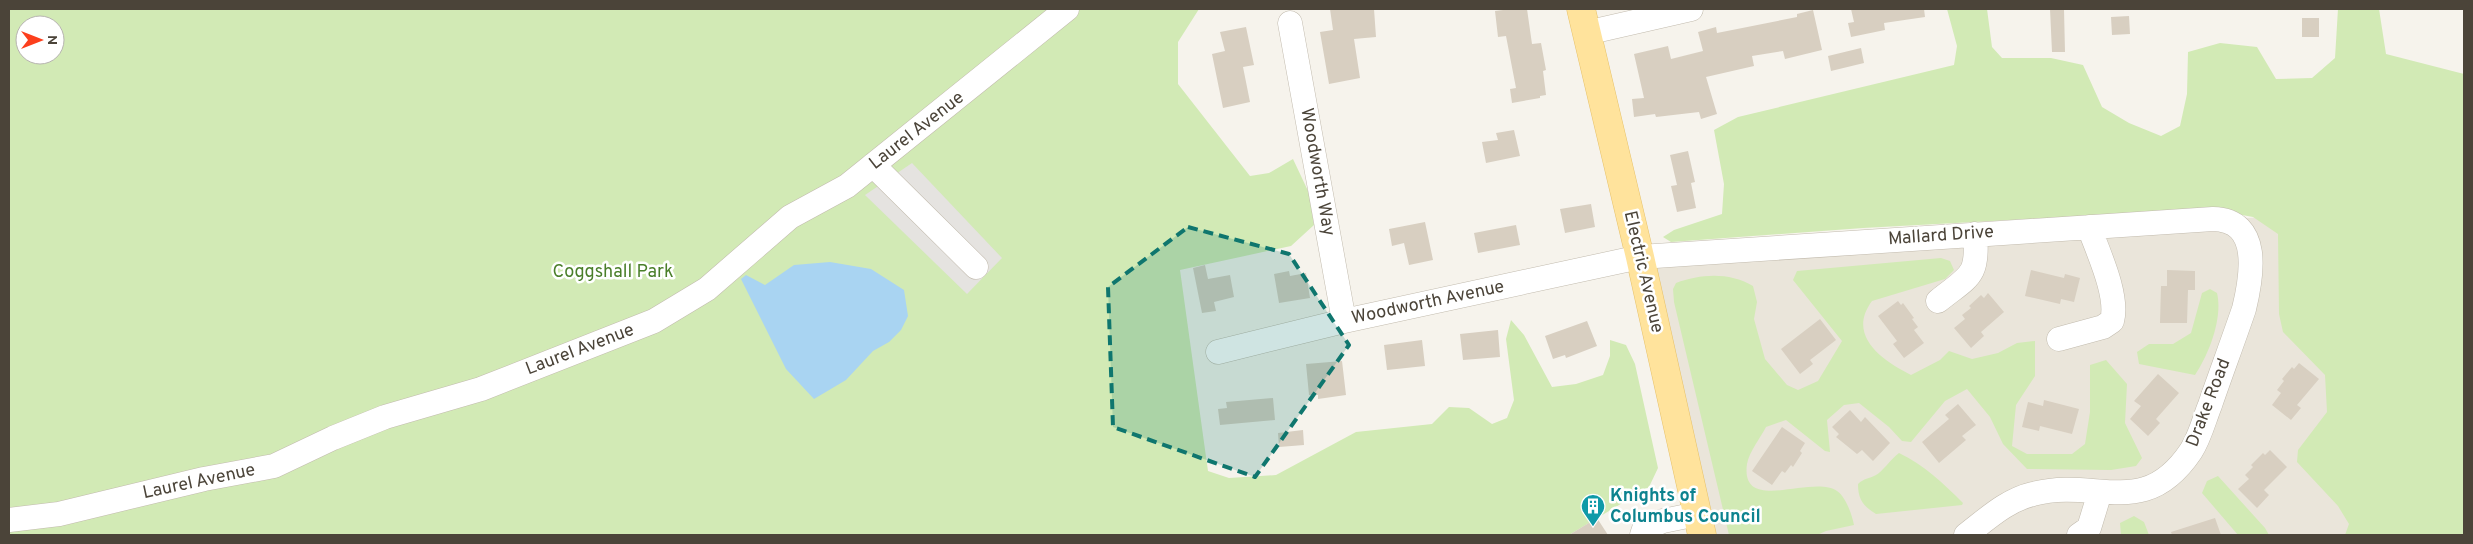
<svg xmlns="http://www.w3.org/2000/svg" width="2473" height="544" viewBox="0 0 2473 544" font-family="Overpass,sans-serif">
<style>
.residential{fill:#eae5da}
.green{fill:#d2eab5;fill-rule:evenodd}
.parking{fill:#e5e3e0}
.water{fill:#a9d4f2}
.building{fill:#d8cfc1}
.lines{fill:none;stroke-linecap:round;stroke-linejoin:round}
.minor-casing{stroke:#c2bbae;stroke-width:25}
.major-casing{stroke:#e6c16a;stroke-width:29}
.minor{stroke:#fff;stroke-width:24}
.major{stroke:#ffe39c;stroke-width:28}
.marked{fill:#0f766e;fill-opacity:0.2;stroke:#0f766e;stroke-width:4;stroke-dasharray:10 6;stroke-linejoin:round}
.labels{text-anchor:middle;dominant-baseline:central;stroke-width:5;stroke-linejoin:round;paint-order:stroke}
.street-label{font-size:18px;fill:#4b4439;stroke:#fff}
.park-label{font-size:18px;fill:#4a7f2a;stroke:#fff}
.culture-label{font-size:18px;font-weight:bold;fill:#0d838f;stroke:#fff;text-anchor:start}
</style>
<rect width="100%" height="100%" fill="#f6f3ec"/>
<!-- residential -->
<path class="residential" d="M2326 213 2370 535H1702L1640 257Z"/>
<!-- green -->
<path class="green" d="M9 9H1199L1178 42V84L1250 176 1269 173 1293 159 1309 193 1314 225 1291 246 1180 270 1208 471 1229 478 1276 475 1356 432 1432 424 1449 407 1469 408 1492 424 1507 418 1514 400 1506 339 1511 320 1524 335 1552 387 1576 384 1603 375 1610 356V340L1626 345 1635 364 1658 468 1649 487 1569 535H9ZM25 25H55V55H25Z
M1947 9H1987L1992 47 2002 58H2051L2083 65 2102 107 2129 123 2161 136 2180 126 2187 94 2188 52 2220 43 2257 47 2276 79 2312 78 2335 58 2338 9H2379L2386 54 2464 74V535H2345L2349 524 2338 506 2297 462 2298 450 2327 412 2325 375 2283 332 2279 314 2278 234 2253 217 2215 210 2180 211 1863 228 1671 242 1663 237 1674 230 1722 214 1724 184 1714 130 1738 117 1954 65 1957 46Z
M1941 258 1950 261 1954 270 1945 279 1872 301C1846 336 1883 361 1911 375L1940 360 1949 351 1972 359 1998 353 2017 343 2035 341V376L2016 405 2012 446 2027 454H2072L2085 444 2090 412V365L2106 360 2127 384 2125 423 2142 458 2136 466 2111 470 2027 469 2003 444 1990 417 1967 389 1945 401 1911 442 1902 441 1889 427 1859 403 1844 405 1827 420 1830 452 1825 451 1786 420 1766 427C1761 437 1749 452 1747 464 1740 515 1812 474 1837 491 1846 497 1852 515 1854 525L1826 531 1817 535H1729L1674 302 1673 289 1676 283C1701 274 1729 272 1753 286L1757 302 1754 319 1765 359 1787 385 1798 390 1818 381 1842 341 1793 280 1797 271Z
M2210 289 2217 293C2223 318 2209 354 2195 375L2139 364 2137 352 2149 344H2173L2191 333 2202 293Z
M1899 453C1924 465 1943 483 1963 503L1962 505 1876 514C1863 506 1858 499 1858 484 1864 478 1869 479 1876 475 1882 472 1891 459 1899 453Z
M2218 476 2265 528 2269 535H2238L2202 493 2207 481Z
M2134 516 2144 522 2149 535H2121L2120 523Z"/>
<!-- parking -->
<path class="parking" d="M912 163 1002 258 967 294 865 195Z"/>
<!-- water -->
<path class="water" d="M830 262 871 269 904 290 908 316 901 330 889 342 873 351 846 380 814 399 786 369 741 279 746 275 765 285 794 265Z"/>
<!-- building -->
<path class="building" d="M1330 9H1374L1376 37 1354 39 1360 78 1329 84 1320 32 1333 30Z
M1511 9H1527L1532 44 1541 43 1546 70 1543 71 1546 95 1540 96V98L1512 103 1510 89 1516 88 1506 36 1498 37 1495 11Z
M1851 9H1924L1925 17 1884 23 1885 30 1851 37 1848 23 1854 22Z
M2050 9H2064L2065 52H2052Z
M1813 10 1822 50 1785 59 1783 51 1752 56 1754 66 1706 77 1717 114 1701 119 1699 112 1656 117 1655 114 1634 117 1632 99 1644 98 1634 54 1668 46 1671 59 1703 51 1698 32 1716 27 1717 33 1797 17V14Z
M2129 16 2130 34 2112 35 2111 17Z
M2302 18H2319V37H2302Z
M1246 27 1254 65 1243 67 1250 102 1223 108 1212 54 1225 51 1220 32Z
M1861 48 1864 63 1831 71 1828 56Z
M1514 130 1520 156 1486 163 1482 142 1498 140 1496 133Z
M1688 151 1695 182 1691 183 1696 208 1677 212 1671 186 1677 185 1670 155Z
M1591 204 1595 227 1565 233 1560 209Z
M1425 222 1433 260 1409 265 1404 243 1392 246 1389 229Z
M1516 225 1520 245 1478 253 1474 233Z
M1205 265 1208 279 1230 275 1234 297 1214 302 1216 311 1202 313 1193 268Z
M2031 270 2064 278 2065 274 2080 278 2074 302 2061 299 2060 304 2025 296Z
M2167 270 2195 271V290H2188L2187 323H2160L2161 286H2167Z
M1289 271 1290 276 1306 273 1310 298 1279 303 1274 274Z
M1988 293 2004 312 1981 332 1984 336 1971 348 1954 328 1965 319 1962 315 1971 308 1969 306 1981 295 1984 298Z
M1898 301 1901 305 1903 303 1914 318 1912 319 1918 327 1914 330 1924 343 1904 358 1893 344 1897 341 1878 316Z
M1820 319 1836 340 1810 360 1813 364 1800 374 1781 349Z
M1587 321 1597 346 1566 358 1565 355 1553 359 1545 336Z
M1498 330 1500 357 1463 360 1460 334Z
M1422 340 1425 366 1387 370 1384 345Z
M1342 361 1346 395 1318 399V395H1309L1306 364Z
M2299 363 2319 379 2297 405 2301 408 2291 420 2272 405 2281 393 2277 390 2284 381 2282 379 2292 367 2294 369Z
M2158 374 2179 393 2156 419 2160 423 2148 436 2130 419 2141 406 2134 401Z
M1273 398 1275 420 1220 425 1218 409 1227 408 1226 402Z
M2044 400 2079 409 2072 434 2040 426 2039 431 2022 427 2028 402 2043 406Z
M1958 404 1976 425 1962 436 1966 440 1939 463 1922 442 1949 419 1945 415Z
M1850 410 1861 422 1865 417 1890 443 1873 461 1862 450 1857 454 1836 437 1839 434 1832 427Z
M1782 427 1805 443 1800 451 1802 453 1793 467 1791 465 1785 473 1782 471 1772 485 1752 471Z
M1303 430 1304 445 1279 447 1278 433Z
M2270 450 2287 467 2264 490 2269 495 2257 508 2238 489 2249 479 2245 475 2253 467 2251 465 2263 453 2265 455Z
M1597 518 1608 535H1569Z
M2215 518 2221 535H2172L2171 532Z"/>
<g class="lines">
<!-- minor casing -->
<g class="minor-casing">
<path id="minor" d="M1290 23 1344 321
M1586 33 1691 9
M873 165 976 267
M1938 301C1969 276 1979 277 1975 234
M2059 339 2103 327 2112 321C2119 296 2098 252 2089 227
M1218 352 1344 321 1640 257 2213 219C2262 220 2252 276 2244 309 2233 341 2221 373 2210 405 2204 420 2200 437 2191 451 2144 521 2097 477 2033 494 2007 500 1987 519 1966 535
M9 520 59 514 204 479 274 466 333 438 385 417 481 389 654 321 707 289 790 217 847 186 1067 9
M1642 535 1644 529 1663 521 1697 514
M2079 535 2089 528 2100 492"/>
</g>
<!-- major casing -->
<g class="major-casing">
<path id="major" d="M1581 9 1640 257 1702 535"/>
</g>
<!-- minor -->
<use href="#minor" class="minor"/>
<!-- major -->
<use href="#major" class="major"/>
</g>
<!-- marked area -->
<path class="marked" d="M1188 227 1289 254 1349 345 1255 477 1113 427 1108 287Z"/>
<!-- icons -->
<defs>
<g id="building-pin" transform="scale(1.25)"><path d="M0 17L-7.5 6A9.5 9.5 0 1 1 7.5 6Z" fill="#0f9aa8" stroke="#fff"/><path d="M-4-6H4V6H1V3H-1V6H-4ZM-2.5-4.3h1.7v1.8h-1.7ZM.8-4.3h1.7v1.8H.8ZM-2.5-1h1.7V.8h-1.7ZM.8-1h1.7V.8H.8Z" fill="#fff"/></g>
</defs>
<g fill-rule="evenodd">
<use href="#building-pin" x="1593" y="506"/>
</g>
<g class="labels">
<!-- street labels -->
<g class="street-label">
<text transform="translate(917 131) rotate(-38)">Laurel Avenue</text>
<text transform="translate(1317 172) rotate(80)">Woodworth Way</text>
<text transform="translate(1941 236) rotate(-4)">Mallard Drive</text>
<text transform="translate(1643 272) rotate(77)">Electric Avenue</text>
<text transform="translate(1428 303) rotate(-12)">Woodworth Avenue</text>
<text transform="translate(580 350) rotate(-21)">Laurel Avenue</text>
<text transform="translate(2209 403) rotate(-69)">Drake Road</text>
<text transform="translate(199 482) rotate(-12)">Laurel Avenue</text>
</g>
<!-- park labels -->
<g class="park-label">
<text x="613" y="272">Coggshall Park</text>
</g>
<!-- culture labels -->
<g class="culture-label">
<text x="1610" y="496">Knights of<tspan x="1610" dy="21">Columbus Council</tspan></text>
</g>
</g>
<!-- border -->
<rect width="2473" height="544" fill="none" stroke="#4b4439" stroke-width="20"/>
<!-- north arrow -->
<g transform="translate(40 40) rotate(90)"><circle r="24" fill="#ffffff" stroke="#b7b4b0"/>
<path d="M0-4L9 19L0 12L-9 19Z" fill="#fc3f1d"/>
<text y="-8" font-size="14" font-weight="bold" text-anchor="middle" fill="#4b4439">N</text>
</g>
</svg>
